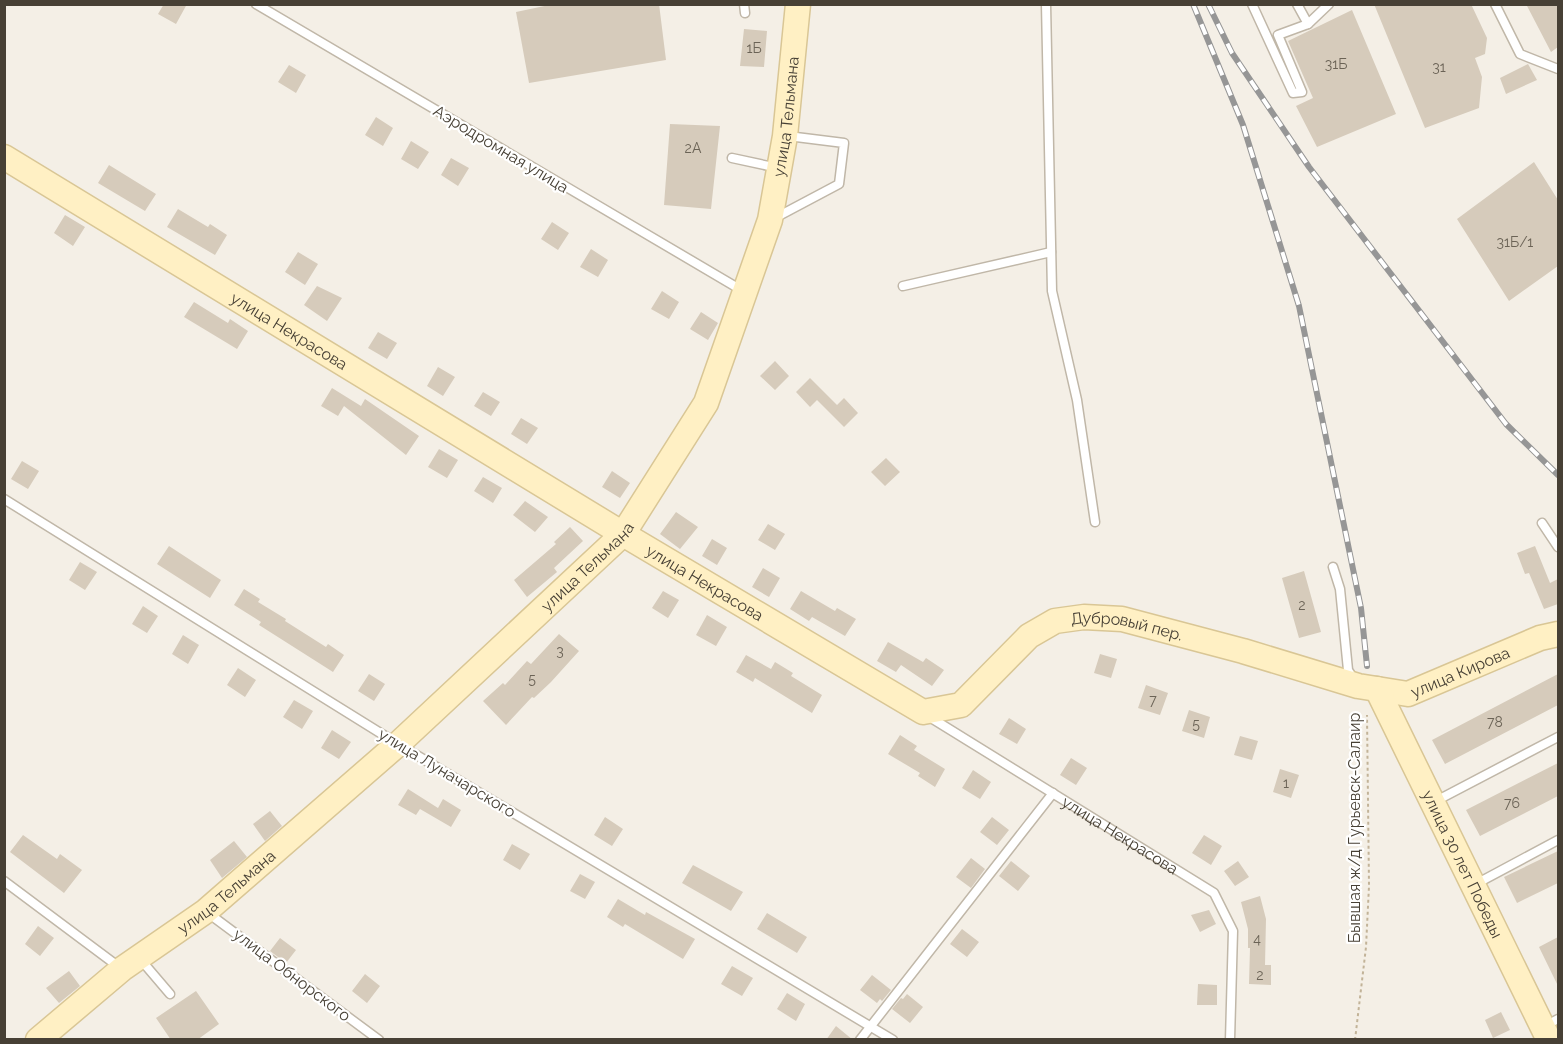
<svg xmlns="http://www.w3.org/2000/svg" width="1563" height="1044" viewBox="0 0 1563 1044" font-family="Raleway,sans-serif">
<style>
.building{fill:#d6cbbb}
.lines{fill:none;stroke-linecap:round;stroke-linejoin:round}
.lane-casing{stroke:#c0b7a8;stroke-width:11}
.secondary-casing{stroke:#d9c695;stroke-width:27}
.path{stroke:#c2b398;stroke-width:2;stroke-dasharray:3 3;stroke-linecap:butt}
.lane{stroke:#fff;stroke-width:8}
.secondary{stroke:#fff0c4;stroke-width:24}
.rail-casing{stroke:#969696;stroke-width:6}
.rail{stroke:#fff;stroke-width:4;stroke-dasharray:11;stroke-linecap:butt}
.labels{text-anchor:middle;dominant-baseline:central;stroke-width:4.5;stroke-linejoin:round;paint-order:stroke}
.number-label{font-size:14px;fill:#6b6356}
.street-label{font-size:16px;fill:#474035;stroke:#fff}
</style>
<rect width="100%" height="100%" fill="#f4efe6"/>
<!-- building -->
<path class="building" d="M164 4H187L176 24 158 14Z
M554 4H659L666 60 529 83 516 12Z
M1374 4H1471L1487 38 1485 54 1475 58 1482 77 1479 108 1425 128Z
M1526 4H1558V47L1551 52Z
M1352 10 1396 114 1317 147 1296 106 1313 98 1288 41Z
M744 29 767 31 764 67 740 66Z
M1528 64 1537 80 1506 94 1500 78Z
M289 65 306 75 296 93 278 82Z
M376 117 393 128 383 146 365 135Z
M670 124 720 126 711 209 664 205Z
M411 141 429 152 418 169 401 159Z
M451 158 469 168 458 186 441 175Z
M1534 162 1558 200V266L1509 301 1457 219Z
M109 165 156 194 145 211 98 183Z
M178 209 208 227 210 224 227 235 215 255 167 227Z
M65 215 85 227 73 246 54 233Z
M552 222 569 233 558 250 541 239Z
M591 249 608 260 598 277 580 267Z
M298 252 318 264 305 285 285 272Z
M317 286 342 298 327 321 304 305Z
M662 291 679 302 669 319 651 309Z
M194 302 228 323 230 319 248 331 237 349 184 317Z
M701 312 718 323 708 340 690 329Z
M378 332 397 343 387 359 368 348Z
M775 361 789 376 775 390 760 376Z
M438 367 455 377 443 396 427 386Z
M810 378 837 405 844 398 858 413 844 427 817 400 810 407 796 392Z
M332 388 361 406 365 399 419 436 406 455 344 406 338 416 321 406Z
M483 392 500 402 491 416 474 406Z
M521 418 538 428 527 444 511 434Z
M439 449 458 460 447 478 428 467Z
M886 458 900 472 885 486 871 472Z
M22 461 39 471 28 489 11 479Z
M612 471 630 483 620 498 602 487Z
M483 477 502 488 493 503 474 491Z
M525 501 548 517 535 532 513 515Z
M676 512 698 527 680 549 660 534Z
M768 524 785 534 775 550 758 540Z
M570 527 583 541 554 568 557 572 527 597 514 580 556 544 554 542Z
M712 539 727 548 717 565 702 556Z
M169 546 221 580 210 598 157 564Z
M1535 546 1550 583 1558 579V604L1544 609 1529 573 1525 574 1517 553Z
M80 562 97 572 85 590 69 580Z
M763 568 780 578 769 597 752 587Z
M1304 571 1321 632 1299 638 1282 578Z
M244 589 260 599 258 602 286 619 285 621 326 647 328 644 344 655 333 672 259 625 261 622 234 605Z
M663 591 679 600 668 618 652 608Z
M801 591 835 611 837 608 856 619 845 636 812 617 809 621 790 609Z
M143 606 158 616 147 633 132 624Z
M707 615 727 627 716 646 696 635Z
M559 634 579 651 551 682 534 698 532 697 506 725 483 701 503 683 505 685 527 661 531 664Z
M183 635 199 645 188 664 172 654Z
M888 642 923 662 926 658 944 670 932 686 901 665 896 672 877 661Z
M1100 654 1117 659 1111 678 1094 673Z
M746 655 771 669 775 662 793 673 791 676 822 695 812 713 755 678 753 682 736 672Z
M238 668 256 680 245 697 227 685Z
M369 674 385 684 374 701 358 691Z
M1558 674V705L1445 764 1432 740Z
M1146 685 1168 693 1160 715 1138 708Z
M294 700 313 711 302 729 283 717Z
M1189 710 1210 717 1204 738 1182 731Z
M1009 718 1026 729 1017 744 999 734Z
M332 730 351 742 339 759 321 748Z
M900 735 917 746 914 750 945 769 935 787 918 776 920 773 888 754Z
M1240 736 1258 741 1252 760 1234 755Z
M1071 758 1087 768 1076 785 1060 775Z
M1558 763V796L1480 836 1466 810Z
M1280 769 1299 775 1291 798 1273 792Z
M973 770 991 782 980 799 962 788Z
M408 789 438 808 443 799 461 810 451 827 420 809 416 815 398 805Z
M270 811 282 826 265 841 253 824Z
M605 817 623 829 612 846 594 835Z
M992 817 1009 830 997 845 980 832Z
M23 835 57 859 60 854 82 870 64 893 10 852Z
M1204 835 1222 846 1211 865 1192 853Z
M234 841 247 857 222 878 210 860Z
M512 844 530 854 520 870 503 860Z
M1558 851V883L1517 903 1504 877Z
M971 858 985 869 971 888 956 877Z
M1011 861 1030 876 1018 891 999 876Z
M1238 861 1249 877 1235 886 1224 871Z
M693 865 743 892 731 911 682 883Z
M580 874 595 882 585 899 570 891Z
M1260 896 1266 919 1265 965H1271V985L1249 984 1250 948H1248V929L1241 902Z
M618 899 645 915 646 912 695 939 683 959 625 924 623 927 607 917Z
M1209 910 1216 924 1200 932 1191 915Z
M767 913 807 937 797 953 757 929Z
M38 926 54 938 40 956 25 944Z
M962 929 979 942 967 957 950 944Z
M1558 937V986L1539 947Z
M280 938 296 950 286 963 270 951Z
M732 966 753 978 742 996 721 984Z
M69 971 80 986 59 1003 46 988Z
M365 974 380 986 367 1003 352 991Z
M872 975 891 990 882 1001 880 999 877 1003 860 990Z
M1198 984 1217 985V1005H1197Z
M196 991 219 1024 197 1040H171L156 1018Z
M787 993 805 1004 796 1021 777 1009Z
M907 994 923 1007 910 1023 892 1009 901 998 903 999Z
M1501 1012 1510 1030 1493 1038 1485 1020Z
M836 1026 853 1040H826Z"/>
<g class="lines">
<!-- lane casing -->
<g class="lane-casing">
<g id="lane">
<path d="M256 4 743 291"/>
<path d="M744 4 745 13"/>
<path d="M1046 4 1052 291 1077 400 1095 522"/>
<path d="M1252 4 1293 93 1302 92 1278 35 1308 24 1329 4"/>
<path d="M1297 4 1308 24"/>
<path d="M1495 4 1520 54 1558 69"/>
<path d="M732 158 778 168"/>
<path d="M773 219 839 184 844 143 788 136"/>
<path d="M903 286 1051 252"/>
<path d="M4 499 398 744 893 1040"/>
<path d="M1542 523 1558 547"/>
<path d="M1333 567 1340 589 1348 670 1353 678"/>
<path id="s1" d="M928 716 1214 893 1233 931 1230 1040"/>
<path d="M1434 802 1558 737"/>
<path d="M4 881 119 967"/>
<path d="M1474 885 1558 840"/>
<path d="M208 913 379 1040"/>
<path d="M141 960 170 994"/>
<path d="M1543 1027 1558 1019"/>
<path d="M860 1040 1053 793"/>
</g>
</g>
<!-- secondary casing -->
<g class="secondary-casing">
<g id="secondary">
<path id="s2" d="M4 157 623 534 923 712 961 705 1029 636 1055 621 1084 617 1122 619 1243 651 1358 686 1408 694 1540 638 1558 634"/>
<path id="s3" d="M1377 689 1549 1040"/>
<path id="s4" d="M38 1040 122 969 206 911 398 744 623 534 706 403 770 220 785 136 798 4"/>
</g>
</g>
<!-- path -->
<path class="path" d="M1355 1040 1366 947 1369 886 1367 715"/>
<!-- lane -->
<use href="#lane" class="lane"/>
<!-- secondary -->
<use href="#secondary" class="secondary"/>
<!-- rail casing -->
<g class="rail-casing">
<path id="rail" d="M1193 4 1243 125 1299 306 1361 608 1367 666
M1208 4 1232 53 1309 167 1506 424 1558 475"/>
</g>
<!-- rail -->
<use href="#rail" class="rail"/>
</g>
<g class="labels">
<!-- number labels -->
<g class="number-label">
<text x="754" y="48">1Б</text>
<text x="1336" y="64">31Б</text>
<text x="1439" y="67">31</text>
<text x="693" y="148">2А</text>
<text x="1515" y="242">31Б/1</text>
<text x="1302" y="605">2</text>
<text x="560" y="651">3</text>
<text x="532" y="679">5</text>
<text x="1153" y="700">7</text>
<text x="1495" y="722">78</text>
<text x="1196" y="724">5</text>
<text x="1286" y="783">1</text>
<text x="1512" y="803">76</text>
<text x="1257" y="939">4</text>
<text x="1260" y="975">2</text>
</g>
<!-- street labels -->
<g class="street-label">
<text stroke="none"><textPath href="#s4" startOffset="1228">улица Тельмана</textPath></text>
<text transform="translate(501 149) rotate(31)">Аэродромная улица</text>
<text stroke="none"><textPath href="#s2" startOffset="334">улица Некрасова</textPath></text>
<text stroke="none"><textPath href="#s4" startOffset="726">улица Тельмана</textPath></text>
<text stroke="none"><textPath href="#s2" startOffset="820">улица Некрасова</textPath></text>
<text stroke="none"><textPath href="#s2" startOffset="1312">Дубровый пер.</textPath></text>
<text stroke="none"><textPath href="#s2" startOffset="1659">улица Кирова</textPath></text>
<text transform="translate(447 773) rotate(31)">улица Луначарского</text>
<text transform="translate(1354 828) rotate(-90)">Бывшая ж/д Гурьевск-Салаир</text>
<text stroke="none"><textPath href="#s1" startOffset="226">улица Некрасова</textPath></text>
<text stroke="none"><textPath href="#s3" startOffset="195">улица 30 лет Победы</textPath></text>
<text stroke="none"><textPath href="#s4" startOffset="240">улица Тельмана</textPath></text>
<text transform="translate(292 975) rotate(37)">улица Обнорского</text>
</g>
</g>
<!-- border -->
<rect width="1563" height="1044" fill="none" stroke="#474035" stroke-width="12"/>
</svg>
